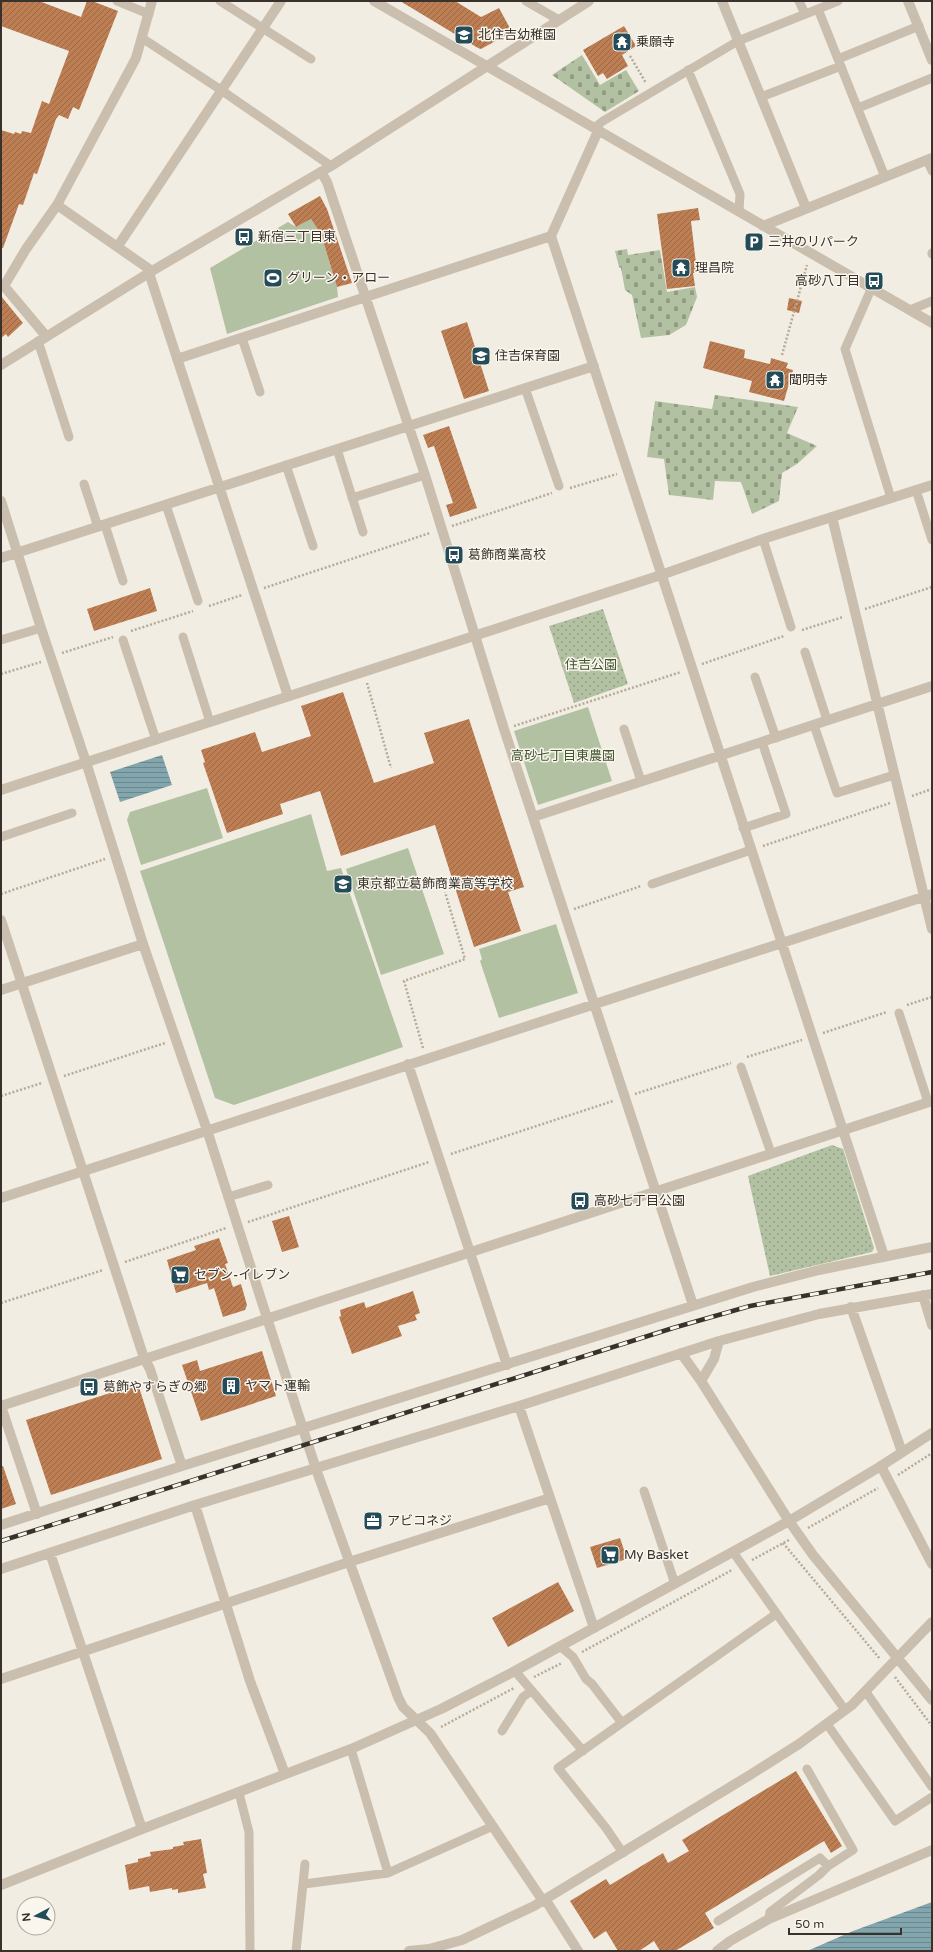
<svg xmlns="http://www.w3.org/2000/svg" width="933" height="1952" viewBox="0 0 933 1952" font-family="'Varela Round','Noto Sans JP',sans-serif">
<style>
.green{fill:#b2c1a2}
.cemetery{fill:url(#cemetery-stones)}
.park{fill:url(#park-dots)}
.water{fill:url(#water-rules)}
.building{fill:url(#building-hatch)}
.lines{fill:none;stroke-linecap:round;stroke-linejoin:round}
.path{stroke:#b6aa98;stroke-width:2.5;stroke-dasharray:2 2;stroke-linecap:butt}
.service{stroke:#cabfae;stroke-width:9}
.minor{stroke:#cabfae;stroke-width:10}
.tertiary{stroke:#cabfae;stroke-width:10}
.rail-casing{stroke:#39322c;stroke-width:4.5}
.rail{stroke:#faf6ee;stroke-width:3;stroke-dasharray:9;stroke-linecap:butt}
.labels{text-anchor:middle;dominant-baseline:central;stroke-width:3;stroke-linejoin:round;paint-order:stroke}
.poi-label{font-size:13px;fill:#39322c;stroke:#faf6ee;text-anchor:start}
.park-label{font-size:13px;fill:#425631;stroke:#faf6ee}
</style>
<defs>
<pattern id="cemetery-stones" width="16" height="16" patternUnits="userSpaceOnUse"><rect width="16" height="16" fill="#b2c1a2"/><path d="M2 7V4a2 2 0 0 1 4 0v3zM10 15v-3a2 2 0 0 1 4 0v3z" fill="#929d84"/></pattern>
<pattern id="park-dots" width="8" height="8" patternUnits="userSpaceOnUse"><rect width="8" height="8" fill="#b2c1a2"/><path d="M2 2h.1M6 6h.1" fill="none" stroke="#929d84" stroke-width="1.8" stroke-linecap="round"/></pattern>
<pattern id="water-rules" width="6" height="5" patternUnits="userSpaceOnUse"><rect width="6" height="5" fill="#82a5ae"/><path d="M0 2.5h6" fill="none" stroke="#6b878e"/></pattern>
<pattern id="building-hatch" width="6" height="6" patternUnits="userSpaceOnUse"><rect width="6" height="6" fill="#be7e54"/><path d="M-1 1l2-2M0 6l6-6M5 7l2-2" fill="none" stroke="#9b6846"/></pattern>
</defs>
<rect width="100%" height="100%" fill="#f2ede2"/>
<!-- green -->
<path class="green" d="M311 219 321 234 337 287 338 297 227 334 210 268 288 222 296 227Z
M588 707 612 781 538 805 514 731Z
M207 788 223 838 141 865 127 820 130 812Z
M311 814 327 871 341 868 403 1047 234 1105 215 1098 140 871Z
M408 848 444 954 381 975 346 869Z
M556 924 578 993 499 1018 480 961 482 959 479 949Z"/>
<!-- cemetery -->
<path class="cemetery" d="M582 55 600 85 626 70 639 91 605 112 552 75Z
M627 249 628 255 660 250 667 292 695 287 697 297 686 325 669 335 641 338 632 295 625 290 621 268 619 267 615 251Z
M715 395 798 407 787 433 817 446 797 464 782 473 779 501 752 514 741 482 715 481 713 500 669 495 664 459 647 457 655 401 712 409Z"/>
<!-- park -->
<path class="park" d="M603 609 628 684 574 703 549 626Z
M832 1145 843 1149 874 1248 872 1252 770 1276 748 1176Z"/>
<!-- water -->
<path class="water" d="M162 755 172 785 120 802 110 772Z
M932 1902V1951H807L853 1931Z"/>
<!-- building -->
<path class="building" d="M1 1H39L81 17 87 1H92L118 11 79 110 73 107 68 119 59 115 56 119 37 174 34 173 23 205 19 204 3 248H1V130L14 134 15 132 21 134 22 131 31 133 42 101 49 104 69 51 1 26Z
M400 1H455L481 17 499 8 512 32 481 49 478 48Z
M624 26 636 46 622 55 628 66 607 79 603 73 598 76 583 50Z
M320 196 327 209 352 283 337 287 321 234 311 219 296 227 288 214Z
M698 208 700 220 691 221 697 272 693 273 695 286 667 289 657 214Z
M1 296 23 323 8 337 6 334 1 338Z
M789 298 802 301 799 313 787 310Z
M467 322 489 391 464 399 441 331Z
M710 341 745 350 744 358 770 364 771 358 788 363 786 368 793 370 784 401 749 392 752 381 703 368Z
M449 426 477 508 450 517 446 505 453 503 434 446 428 448 423 435Z
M150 588 157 611 94 631 87 609Z
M343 692 374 783 434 763 424 733 469 719 524 887 508 892 521 931 474 947 435 825 341 856 320 791 280 804 283 814 227 833 203 763 205 762 201 750 255 732 262 752 311 736 301 706Z
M289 1216 299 1247 282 1252 272 1221Z
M219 1238 228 1263 225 1264 233 1287 241 1284 247 1305 245 1310 223 1317 214 1288 209 1290 207 1283 176 1293 167 1260 196 1250 194 1246Z
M413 1291 420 1313 415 1315 417 1320 398 1326 402 1336 352 1354 339 1317 341 1316 340 1310 364 1302 366 1308Z
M262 1351 276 1396 201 1421 182 1365 197 1360 200 1371Z
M138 1384 162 1459 51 1495 26 1420Z
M1 1466H3L16 1504 1 1509Z
M620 1538 627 1559 597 1568 590 1547Z
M558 1582 574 1611 508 1647 492 1618Z
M796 1771 842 1846 831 1853 824 1841 705 1913 714 1928 675 1951H660L654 1941 639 1951H618L606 1931 594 1939 570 1901 606 1879 610 1885 663 1853 668 1863 689 1851 682 1840Z
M201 1839 207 1873 203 1874 206 1888 178 1893V1889L172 1890V1888L150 1892 149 1886 129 1890 125 1865 138 1862V1859L151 1856 150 1852 173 1849V1847L184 1845 183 1842Z"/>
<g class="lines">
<!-- path -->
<path class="path" d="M630 56 646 83
M782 355 807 265
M570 488 617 474
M452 526 552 493
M264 588 430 533
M209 606 242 595
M865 609 932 587
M802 630 843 617
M131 631 193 611
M62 653 113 637
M702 664 784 636
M1 674 41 662
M367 683 391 768
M514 726 681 672
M912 796 932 789
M763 846 890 803
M1 894 105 859
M574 909 641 886
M907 1005 932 997
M823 1033 887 1012
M423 1048 404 981 465 959 445 892
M747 1057 802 1040
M64 1076 165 1043
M635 1094 731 1063
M1 1096 42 1083
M451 1154 613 1101
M248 1222 429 1162
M125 1262 226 1228
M1 1303 103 1270
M898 1475 932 1453
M808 1528 878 1488
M783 1543 880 1659
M752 1560 789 1540
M582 1652 732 1570
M534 1677 562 1663
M895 1677 932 1726
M441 1727 514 1688"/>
<!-- service -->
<path class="service" d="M117 1 149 14
M220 1 311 59
M526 1 559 20
M799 1 805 14
M818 9 885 177
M142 38 221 90 331 166
M838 59 919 26
M688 70 740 194 739 212
M761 97 841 66
M858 108 932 78
M594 128 603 121 738 41 838 1
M927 160 932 171
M932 253V254
M872 287 845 349 891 498
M910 310 932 301
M242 338 260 392
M38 341 69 437
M525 388 559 486
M337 449 363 532
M286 465 313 546
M84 484 98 527
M916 490 932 540
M352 498 425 475
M166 505 198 601
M105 525 123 581
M763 539 791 627
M183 637 210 722
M1 640 41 628
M123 640 156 740
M805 652 827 720
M755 677 776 738
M814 725 837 793 894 775
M624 729 641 781
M743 828 786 814 762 742
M1 837 72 813
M652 884 751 850
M899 1013 928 1102
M741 1067 771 1153
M228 1197 268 1185
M644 1491 675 1584
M733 1552 845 1710
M560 1646 573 1657 586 1679 592 1684 622 1723
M515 1671 583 1751
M866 1692 932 1787
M827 1724 895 1821 932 1797
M502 1731 523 1697 531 1691
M351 1749 388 1873
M239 1793 249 1832 250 1951
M623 1853 606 1828 558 1768 776 1614
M304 1884 388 1873 493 1826
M769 1919 770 1912 819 1875 828 1866
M718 1921 820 1858 828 1866 853 1850 807 1769
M296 1951 305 1864"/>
<!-- minor -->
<path class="minor" d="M374 1 932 323
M722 1 806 208
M908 1 932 60
M598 131 551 236 884 1256
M321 172 327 182 425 475 504 729 693 1305
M57 205 152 271
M763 226 932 158
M118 246 281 1
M149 273 288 696
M46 336 4 286 26 249 57 205 136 58 152 1
M177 359 551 236
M1 501 41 628 86 762 143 944 207 1130 267 1318
M832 517 932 929
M1 558 594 366
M533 817 932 686
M1 990 143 944
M408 1064 507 1365
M1 1198 932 894
M923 1295 932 1325
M851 1307 902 1452
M681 1353 701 1381 789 1521 813 1555 932 1700
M144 1358 150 1369 182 1466
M701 1381 714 1359 719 1341
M1 1406 37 1514
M519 1406 594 1628
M881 1466 932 1564
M195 1505 250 1681 285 1774
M1 1525 182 1466 753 1287 819 1270 932 1247
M50 1553 142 1829
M1 1569 195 1505 519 1406 719 1341 819 1314 932 1294
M1 1679 349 1562 550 1498
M545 1899 578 1951
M409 1951 429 1949 462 1940 534 1906 750 1775 799 1744 852 1705 932 1622
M717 1951 730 1941 769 1919 932 1850"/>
<!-- tertiary -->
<path class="tertiary" d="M1 365 152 271 331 166 589 1
M1 790 661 575 763 539 932 485
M1 920 144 1358
M267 1318 316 1469 398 1697 403 1707 430 1733 543 1901
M1 1406 932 1101
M1 1885 142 1829 351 1749 441 1709 515 1671 789 1521 881 1466 932 1433"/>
<!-- rail casing -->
<g class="rail-casing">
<path id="rail" d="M1 1541 673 1328 750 1306 932 1272"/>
</g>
<!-- rail -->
<use href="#rail" class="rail"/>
</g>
<!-- icons -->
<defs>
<g id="school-square" transform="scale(1)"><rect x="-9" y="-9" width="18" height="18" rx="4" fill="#234c58" stroke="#faf6ee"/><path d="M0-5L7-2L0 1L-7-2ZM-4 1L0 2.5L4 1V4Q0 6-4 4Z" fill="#fff"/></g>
<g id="temple-square" transform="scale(1)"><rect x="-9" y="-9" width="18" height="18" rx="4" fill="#234c58" stroke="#faf6ee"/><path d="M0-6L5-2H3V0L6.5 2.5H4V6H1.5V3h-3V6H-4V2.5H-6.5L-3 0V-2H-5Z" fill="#fff"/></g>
<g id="bus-square" transform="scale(1)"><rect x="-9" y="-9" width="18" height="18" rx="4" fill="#234c58" stroke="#faf6ee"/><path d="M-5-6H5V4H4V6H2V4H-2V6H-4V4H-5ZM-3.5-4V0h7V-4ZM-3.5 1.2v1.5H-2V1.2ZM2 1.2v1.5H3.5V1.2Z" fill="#fff"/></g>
<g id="parking-square" transform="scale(1)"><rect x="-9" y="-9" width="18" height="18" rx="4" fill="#234c58" stroke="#faf6ee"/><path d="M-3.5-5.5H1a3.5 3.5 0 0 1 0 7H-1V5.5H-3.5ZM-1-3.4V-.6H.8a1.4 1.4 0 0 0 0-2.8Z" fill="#fff"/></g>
<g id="stadium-square" transform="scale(1)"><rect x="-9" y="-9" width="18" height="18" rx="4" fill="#234c58" stroke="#faf6ee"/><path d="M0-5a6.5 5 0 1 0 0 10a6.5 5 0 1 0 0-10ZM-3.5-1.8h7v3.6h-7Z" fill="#fff"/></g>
<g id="supermarket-square" transform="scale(1)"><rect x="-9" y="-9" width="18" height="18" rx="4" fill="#234c58" stroke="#faf6ee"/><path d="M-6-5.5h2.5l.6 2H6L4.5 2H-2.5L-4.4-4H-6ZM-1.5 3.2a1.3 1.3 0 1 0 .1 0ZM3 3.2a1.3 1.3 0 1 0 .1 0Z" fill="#fff"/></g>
<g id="building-square" transform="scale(1)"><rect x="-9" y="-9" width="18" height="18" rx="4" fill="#234c58" stroke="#faf6ee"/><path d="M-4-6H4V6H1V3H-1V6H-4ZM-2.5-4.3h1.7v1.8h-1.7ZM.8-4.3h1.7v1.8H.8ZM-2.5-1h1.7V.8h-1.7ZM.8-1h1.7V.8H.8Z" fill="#fff"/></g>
<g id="office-square" transform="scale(1)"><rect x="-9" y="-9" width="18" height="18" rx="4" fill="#234c58" stroke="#faf6ee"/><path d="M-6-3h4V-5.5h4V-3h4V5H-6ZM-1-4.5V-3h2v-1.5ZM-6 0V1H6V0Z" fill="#fff"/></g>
</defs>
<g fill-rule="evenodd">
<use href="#school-square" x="464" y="35"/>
<use href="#temple-square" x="622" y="42"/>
<use href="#bus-square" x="244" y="237"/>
<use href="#parking-square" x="754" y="242"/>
<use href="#temple-square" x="681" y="268"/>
<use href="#stadium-square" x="273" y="278"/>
<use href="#bus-square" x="874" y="281"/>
<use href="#school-square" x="481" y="356"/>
<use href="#temple-square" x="775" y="380"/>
<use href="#bus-square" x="454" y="555"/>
<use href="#school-square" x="343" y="884"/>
<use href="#bus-square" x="580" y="1201"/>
<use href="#supermarket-square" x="180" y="1275"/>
<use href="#building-square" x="231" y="1386"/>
<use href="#bus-square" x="89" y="1387"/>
<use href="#office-square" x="373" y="1521"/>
<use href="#supermarket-square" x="610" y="1555"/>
</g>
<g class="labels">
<!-- poi labels -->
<g class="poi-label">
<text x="478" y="35">北住吉幼稚園</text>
<text x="636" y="42">乗願寺</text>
<text x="258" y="237">新宿三丁目東</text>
<text x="768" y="242">三井のリパーク</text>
<text x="695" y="268">理昌院</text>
<text x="287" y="278">グリーン・アロー</text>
<text x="860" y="281" text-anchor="end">高砂八丁目</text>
<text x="495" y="356">住吉保育園</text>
<text x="789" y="380">聞明寺</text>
<text x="468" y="555">葛飾商業高校</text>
<text x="357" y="884">東京都立葛飾商業高等学校</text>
<text x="594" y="1201">高砂七丁目公園</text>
<text x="194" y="1275">セブン-イレブン</text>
<text x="245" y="1386">ヤマト運輸</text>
<text x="103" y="1387">葛飾やすらぎの郷</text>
<text x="387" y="1521">アビコネジ</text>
<text x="624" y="1555">My Basket</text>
</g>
<!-- park labels -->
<g class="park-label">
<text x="591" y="665">住吉公園</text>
<text x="563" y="756">高砂七丁目東農園</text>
</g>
</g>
<!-- border -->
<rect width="933" height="1952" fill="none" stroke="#39322c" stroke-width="4"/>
<!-- north arrow -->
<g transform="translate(36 1916) rotate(263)"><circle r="19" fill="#faf6ee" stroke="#ada8a0"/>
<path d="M0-3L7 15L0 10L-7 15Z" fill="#234c58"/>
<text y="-6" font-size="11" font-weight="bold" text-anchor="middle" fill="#39322c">N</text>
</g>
<!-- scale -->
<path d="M789 1928v6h112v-6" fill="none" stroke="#39322c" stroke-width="2"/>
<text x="795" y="1928" font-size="12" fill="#39322c" stroke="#faf6ee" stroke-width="3" paint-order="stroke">50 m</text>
</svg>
